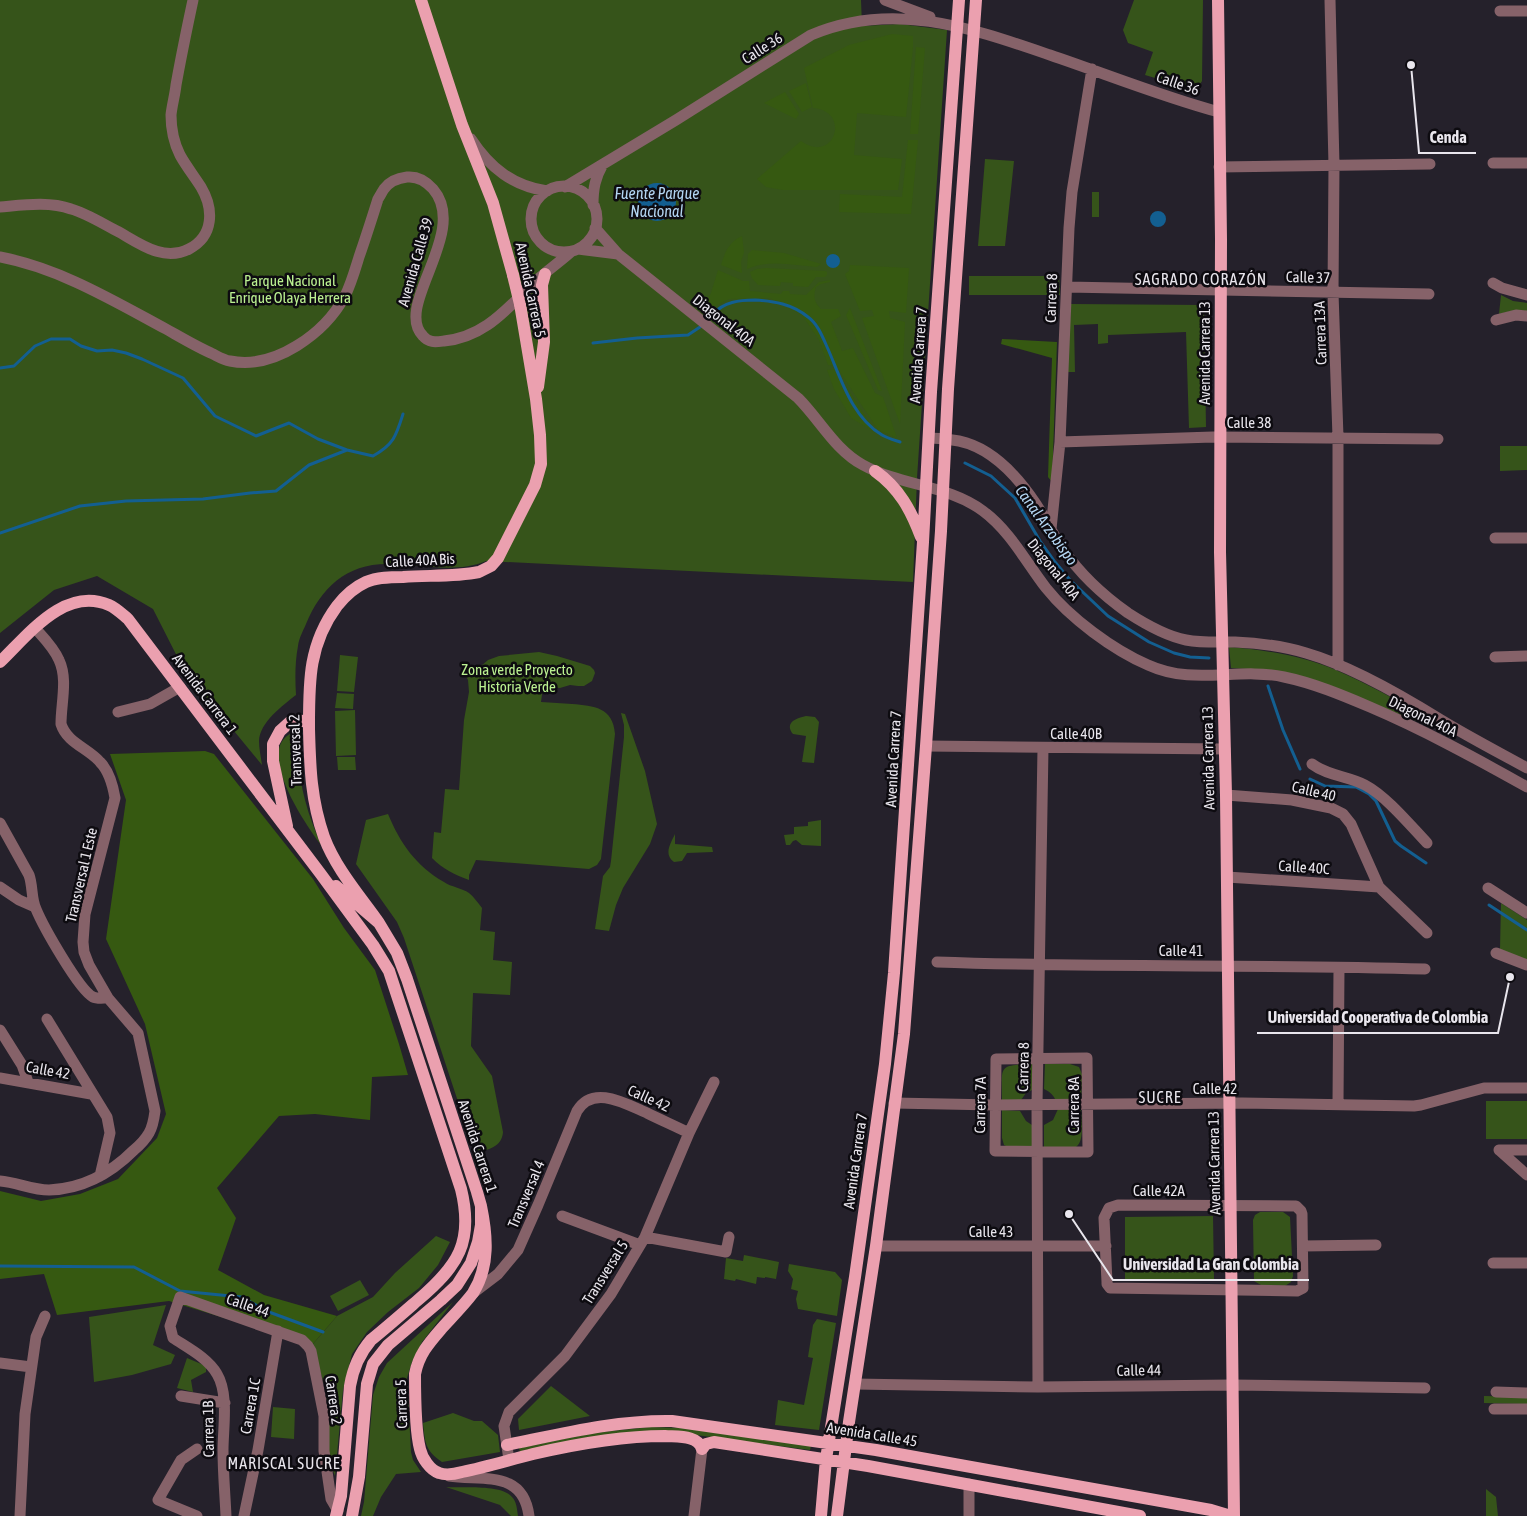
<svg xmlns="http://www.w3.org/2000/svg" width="1527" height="1516" viewBox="0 0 1527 1516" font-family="'Asap Condensed',sans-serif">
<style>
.green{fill:#36541a}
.forest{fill:#365911}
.water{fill:#135f91}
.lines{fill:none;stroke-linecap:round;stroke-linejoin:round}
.stream{stroke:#135f91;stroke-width:3}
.minor{stroke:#866269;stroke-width:11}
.major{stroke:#eba0af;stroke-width:12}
.major-bridge{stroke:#eba0af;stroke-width:12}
.labels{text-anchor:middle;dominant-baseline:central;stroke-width:5;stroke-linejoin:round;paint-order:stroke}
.street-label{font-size:15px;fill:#e9e6ed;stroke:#0d0b10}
.park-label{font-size:15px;fill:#bbf191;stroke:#0d0b10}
.water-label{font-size:16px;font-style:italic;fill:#b3d5f2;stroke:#0d0b10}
.neighbourhood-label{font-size:16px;letter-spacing:1px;fill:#e9e6ed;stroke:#0d0b10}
.leader{fill:none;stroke:#e9e6ed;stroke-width:2}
.callout-dot{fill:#e9e6ed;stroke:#0d0b10;stroke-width:2}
.callout-label{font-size:16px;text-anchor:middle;font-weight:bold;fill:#e9e6ed;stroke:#0d0b10;stroke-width:5;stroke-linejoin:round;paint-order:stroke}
</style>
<rect width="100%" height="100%" fill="#25212b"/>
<!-- green -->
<path class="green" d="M0 0H861L862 26 900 24 947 30 917 478 913 582 486 561C456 574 419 564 387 564 346 564 321 588 306 624 303 631 299 638 298 646 295 662 295 678 296 695 282 706 260 722 259 741 259 749 261 757 262 765L184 670 153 609 97 576 54 590 0 633Z
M1134 0H1203L1202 81 1198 87 1192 89 1145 75 1153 52 1128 43 1123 30Z
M985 159 1014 161 1005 246H978Z
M1092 192H1099V217H1092Z
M969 276H1059L1060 295H969Z
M1501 295 1513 301 1527 303V313L1512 311 1499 314Z
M1071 304 1204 305 1206 427 1189 428 1186 332 1108 335V343L1098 344V324L1074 325 1075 372H1067Z
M1500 446H1527V470L1500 471Z
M1229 647C1266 650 1304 656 1338 671 1368 684 1396 700 1424 715V724L1344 692 1278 671 1231 668Z
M539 652 557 656 590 666 594 670 595 673 592 681 584 686H578L570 685 560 688 543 687 541 702C552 703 562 703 572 704 594 706 613 707 615 734L601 859 597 865 589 869 476 860 469 875V880C455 875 443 869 432 858L434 832 441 833 445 789 459 790 464 720 469 692 468 680 463 670 480 667 488 660 499 656Z
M340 655 358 657 354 692 337 691Z
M337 693 354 694 353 709 335 708Z
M355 710 356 755 336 756 335 711Z
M621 713 625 714 645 771 657 824 650 844 623 888 616 905 609 931 595 929 603 876 610 867 611 861 624 737V725Z
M806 716 815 717 819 722 814 763 802 762 806 736 793 734C784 723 796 718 806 716Z
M292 733H297C298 756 299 778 305 800 309 816 315 830 321 845 306 825 254 750 292 733Z
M337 757H355L356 770H338Z
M388 814C400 843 416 866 444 882 451 887 462 888 469 893 474 897 478 903 482 908L480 930 495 932 493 960 512 962 510 995 473 993 471 1046 492 1076 503 1132C502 1147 488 1150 475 1153L404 938 397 922 356 864 366 820Z
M821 820V846L802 845 796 840 793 841 790 845H786L784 835 794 834V827L808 826V822Z
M675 834V844L712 847 713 852 687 853 682 861 674 862C663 854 671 843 675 834Z
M1501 903 1527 920V962L1500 949Z
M1034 1064V1089L1026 1093 1021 1100H1002C1002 1065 997 1065 1034 1064Z
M1045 1064H1070L1079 1067 1082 1074 1081 1102 1057 1103C1054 1096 1051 1092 1044 1089Z
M1486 1101H1527V1139H1486Z
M1058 1109H1081C1081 1120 1085 1141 1076 1147H1044V1125L1053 1120Z
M1002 1110 1020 1111 1026 1121 1032 1125V1147H1008L1004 1145 1002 1138Z
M1260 1212H1283L1290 1217 1293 1276 1291 1282 1285 1286 1261 1285 1254 1281 1253 1220 1255 1215Z
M1213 1216 1214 1279 1125 1280V1217Z
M436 1236 450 1242 438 1265 419 1288 388 1312 367 1332 352 1354 343 1390 335 1476 329 1460 328 1415 326 1390 312 1345 337 1316 373 1297 395 1273Z
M744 1255 779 1262 776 1279 765 1277V1278L757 1277 756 1284 736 1279 735 1281 724 1279 726 1258 743 1261Z
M789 1264 835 1272 842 1280 837 1316 798 1309 796 1299 798 1291 791 1289 793 1279 788 1271Z
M360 1280 369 1295 338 1311 330 1296Z
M453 1302 422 1342 412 1362 407 1378 411 1452 413 1460 421 1472 396 1474 381 1497 373 1516H361L364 1502 373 1395 379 1377 387 1363Z
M166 1305 153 1345 175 1355 171 1364 132 1375 94 1382 89 1317Z
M817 1319 836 1323 819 1430 775 1425 778 1400 804 1405 813 1358 808 1357 813 1325Z
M187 1358 206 1366V1372L191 1380 193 1392 177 1388Z
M551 1386 590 1416 519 1430 518 1419Z
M1484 1396 1527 1397V1404L1484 1403Z
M273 1407 295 1409 294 1439 271 1437Z
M453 1413 474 1421H482L498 1435 500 1452 442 1462C425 1450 425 1443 423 1423Z
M650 1427 682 1428 811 1446 810 1450 681 1433 520 1452 519 1448 593 1433Z
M446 1487C463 1488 502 1484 512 1497 517 1502 517 1510 518 1516H511L500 1505Z
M1486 1489 1496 1497 1498 1516H1486Z"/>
<!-- forest -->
<path class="forest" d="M892 34 913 36V47L906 117 857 113 854 155 902 159 898 190H783L766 187 757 179 801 141C834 165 852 111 813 108L804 68 849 45Z
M916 47 925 48 918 134H910Z
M806 83 812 107 802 112 789 91Z
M785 92 799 114 796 119 764 103Z
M908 140H918L911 214 839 212 840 194 902 197Z
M742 236 744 252 741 262 742 273 721 265C725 252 729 242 742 236Z
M752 250 784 253 821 264 817 267C794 265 768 259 747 269L748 254Z
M850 265 909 268 906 313 889 311 890 318 905 322 900 424 862 318 874 316 872 310 860 311 845 274 849 271Z
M766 268 825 271 827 272V275L825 277H816L808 287 793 286V283L781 282 780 286 758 285 752 278 750 272 757 269Z
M718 270 743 281H749L750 291 781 294 783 291H789L790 294 806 295 819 282 830 280V282L821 284 816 287C813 297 814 302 821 309H838L841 316 831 322 842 351 853 348 875 393 883 397 897 438 878 430 836 366 828 365 819 340 802 315 770 298 729 299 708 310 705 305 711 293Z
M850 308 882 391 878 390 846 315Z
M1002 339 1057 342 1052 482 1048 477 1052 358 1001 344Z
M835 369 876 433 851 418 834 389 827 370Z
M205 751 214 754 313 879 344 928 375 970 399 1044 408 1075 372 1077 370 1120 315 1114 279 1116 217 1188 236 1218 218 1270 264 1295 337 1316 312 1345 169 1301 57 1315 44 1274 0 1279V1191L41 1201 80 1194 118 1179 157 1138 166 1114 145 1024 106 939 126 800 110 754Z"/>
<!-- water -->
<path class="water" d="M638 202a19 19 0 1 1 38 0a19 19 0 1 1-38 0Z
M1150 219a8 8 0 1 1 16 0a8 8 0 1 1-16 0Z
M826 261a7 7 0 1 1 14 0a7 7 0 1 1-14 0Z"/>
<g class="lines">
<!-- stream -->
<path class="stream" d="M713 314C724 302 739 300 755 300 774 301 792 304 808 317 818 324 823 338 828 349 841 379 852 417 882 435 887 438 894 440 900 442
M593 343 637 338 688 335 700 327
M0 368 14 366 35 346 51 339H70L81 346 97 351 112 350 126 353 142 359 183 378 215 416 256 436 289 423 318 439 347 450 373 456C394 444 396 436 403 414
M965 463 991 476 1015 498 1040 541 1055 562 1070 580 1108 616 1149 642 1174 653 1190 657 1209 658
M0 533 80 506 126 501 203 499 250 493 276 491 309 465 347 450
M1268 686 1283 730 1300 769
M1310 779 1325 786 1356 787 1369 794 1376 801 1395 841 1401 846 1426 863
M1489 905 1527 930
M0 1266 134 1267 180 1291 241 1297 269 1312 323 1332"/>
<!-- minor -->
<path class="minor" d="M885 0 930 17
M1330 0 1334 165 1333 293 1338 437V665
M1500 11H1527
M471 139C490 168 513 186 547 191
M1493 163H1527
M1219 167 1430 164
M531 219a33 33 0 1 1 66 0a33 33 0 1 1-66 0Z
M565 187 676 120 811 35C893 0 971 28 1050 55 1106 74 1163 97 1219 112
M593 205C593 189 595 178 603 164
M0 207C23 205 49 201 71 209 86 213 105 225 119 232 140 244 164 262 189 249 214 236 214 209 201 187 194 176 186 166 180 155 174 143 171 129 171 115 172 105 175 95 176 85 181 57 187 28 193 0
M595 228 618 254 798 398C820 420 835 450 863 465 901 486 949 485 983 511 1010 531 1026 562 1046 588 1070 618 1113 650 1148 665 1194 686 1236 667 1284 677 1313 683 1342 695 1370 707 1424 730 1475 758 1527 787
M578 249 618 254
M0 257C59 268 114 301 166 329 182 338 197 347 213 354 219 357 224 360 230 361 275 370 325 333 345 296 351 284 355 270 359 257 366 237 372 218 378 199 380 196 382 192 384 189 389 182 398 178 407 177 418 176 426 181 433 189 470 232 393 306 423 336 429 343 435 342 444 341 486 337 508 307 537 280 548 270 561 261 572 251
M1493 283 1502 288 1527 295
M1067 287 1429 294
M1496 320 1516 315 1527 316
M929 438C939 438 949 439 959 441 992 448 1018 477 1036 504 1046 519 1053 535 1063 549 1080 574 1104 596 1128 613 1145 624 1166 636 1186 640 1202 643 1218 642 1235 642 1258 643 1283 646 1306 653 1351 666 1401 695 1441 720 1469 737 1498 752 1527 768
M1060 442 1213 437 1438 439
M1051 529 1060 442 1069 228 1072 192 1092 69
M1495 538H1527
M1495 657 1527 656
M118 712 150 704 180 687
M926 746 1225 749
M1312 764C1328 776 1348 776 1365 785 1386 796 1410 825 1427 843
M1226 795 1292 800 1331 808 1343 814 1351 824 1379 887 1427 933
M0 823 29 875C33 886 31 899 36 909 43 926 79 990 93 997 97 999 103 998 108 998
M1227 877 1379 887
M0 887 19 900 35 907
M1488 888 1527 913
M1496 953 1527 965
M937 962C1100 968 1262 964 1425 969
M47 1019 107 1117 110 1133 100 1176
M0 1030 22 1065 28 1082
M1087 1058 1088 1152 995 1151 996 1059Z
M0 1078 91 1094
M894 1103 995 1105 1242 1103 1414 1106 1421 1105 1484 1088H1527
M1338 1104 1339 968
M1499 1150 1527 1175
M1499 1150H1527
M0 1181C16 1182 32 1190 49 1190 82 1189 111 1173 134 1150 140 1145 145 1140 149 1133 153 1126 154 1119 155 1111L138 1033 108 998 89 965 84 952 83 942 85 914 115 798C113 786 109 771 100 762 88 748 67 743 61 724 61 703 68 679 59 660 54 648 44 638 35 628
M1118 1205 1296 1206 1301 1211 1302 1214 1303 1288 1297 1291 1110 1288 1107 1284V1282L1104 1218 1109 1208Z
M562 1216 640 1245
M645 1237 726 1252 729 1237
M876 1246H1106
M1303 1246 1376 1245
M1493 1263H1527
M473 1293 498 1274 518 1250 538 1205 577 1111C593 1084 626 1104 647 1113 661 1120 675 1126 689 1133
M0 1363 31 1367
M855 1384 1038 1387 1233 1385 1425 1388
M1038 1387 1037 1105 1043 748
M1496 1392 1527 1393
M181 1396 225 1403
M1494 1409H1527
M509 1460 504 1426 509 1412 565 1356 611 1294 645 1237 689 1133 714 1082
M449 1476C484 1481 523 1470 529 1516
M20 1516 25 1414 36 1337 45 1316
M197 1516 158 1500 181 1460 197 1449
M226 1516C225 1494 223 1472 223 1450 223 1428 229 1394 217 1374 208 1358 188 1348 173 1338L170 1326 180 1297 302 1340 308 1346 311 1351 324 1416V1451L331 1499 338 1511
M244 1516 258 1450 278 1331
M694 1516 702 1449
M969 1516V1484"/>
<!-- major -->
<path class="major" d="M421 0 462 125 493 203 513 275
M1218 0 1221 239 1220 552 1226 795 1234 1516
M538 387 544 342 542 285 545 274
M875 471C899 488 911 510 921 537
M0 662C29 634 65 586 109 605 116 608 122 614 128 619L320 873 373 945 389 971 461 1189C474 1242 458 1266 418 1300 403 1313 387 1327 371 1340 359 1354 353 1368 350 1386L341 1496 336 1516
M287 826 273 761V744L280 731 290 722 296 720 309 722
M336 886 379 923 397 953 407 979 477 1192 481 1206V1225L478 1242 471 1263 457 1285 441 1300 388 1345 373 1364 367 1384 359 1477 352 1516
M379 923C360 896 336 869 324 837 311 800 310 768 309 729 309 683 308 645 337 606 344 597 355 587 366 582 377 577 391 577 403 577 428 575 454 577 479 572L491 566 498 558 535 485 541 464 540 435 536 399 520 304
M481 1206C487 1235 490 1266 473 1293 464 1305 452 1317 442 1328 429 1343 419 1354 415 1374 415 1395 415 1430 420 1449 422 1458 430 1470 439 1473 447 1476 455 1474 462 1472 486 1467 509 1460 533 1454 576 1444 621 1436 665 1436 678 1437 698 1435 702 1449L706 1444 714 1442 868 1466 1140 1516
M507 1445C561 1434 616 1420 672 1421L876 1450 1211 1510 1231 1516
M821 1516 826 1459 855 1277 885 1064 894 973 923 542 931 392 959 0
M837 1516 849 1422 876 1246 904 1034 926 746 941 531 948 389 976 0"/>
<!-- major-bridge -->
<path class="major-bridge" d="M513 275 520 304"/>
</g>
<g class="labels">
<!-- street labels -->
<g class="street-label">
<text transform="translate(762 48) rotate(-32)">Calle 36</text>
<text transform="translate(1178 83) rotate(19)">Calle 36</text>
<text transform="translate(415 262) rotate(-74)">Avenida Calle 39</text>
<text transform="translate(1308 277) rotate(1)">Calle 37</text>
<text transform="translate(531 290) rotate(78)">Avenida Carrera 5</text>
<text transform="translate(1051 298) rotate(-88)">Carrera 8</text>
<text transform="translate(724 320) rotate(38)">Diagonal 40A</text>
<text transform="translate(1320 333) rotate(-92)">Carrera 13A</text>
<text transform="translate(1204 353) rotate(-90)">Avenida Carrera 13</text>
<text transform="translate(918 355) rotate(-86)">Avenida Carrera 7</text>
<text x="1249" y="422">Calle 38</text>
<text transform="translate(420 560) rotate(-3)">Calle 40A Bis</text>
<text transform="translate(1054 569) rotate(51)">Diagonal 40A</text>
<text transform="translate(205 694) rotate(53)">Avenida Carrera 1</text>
<text transform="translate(1423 716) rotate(26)">Diagonal 40A</text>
<text x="1076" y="733">Calle 40B</text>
<text transform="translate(295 750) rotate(-92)">Transversal 2</text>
<text transform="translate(1208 758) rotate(-91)">Avenida Carrera 13</text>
<text transform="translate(893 759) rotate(-87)">Avenida Carrera 7</text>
<text transform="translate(1314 791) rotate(13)">Calle 40</text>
<text transform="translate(1304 867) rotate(4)">Calle 40C</text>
<text transform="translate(81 875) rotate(-77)">Transversal 1 Este</text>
<text x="1181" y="950">Calle 41</text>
<text transform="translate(1023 1067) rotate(-89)">Carrera 8</text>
<text transform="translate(48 1070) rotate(10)">Calle 42</text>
<text x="1215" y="1088">Calle 42</text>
<text transform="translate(649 1098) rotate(24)">Calle 42</text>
<text transform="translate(980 1105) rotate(-89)">Carrera 7A</text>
<text transform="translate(1073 1105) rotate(-90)">Carrera 8A</text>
<text transform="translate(478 1146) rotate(72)">Avenida Carrera 1</text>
<text transform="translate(855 1161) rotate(-82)">Avenida Carrera 7</text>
<text transform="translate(1214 1163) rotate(-91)">Avenida Carrera 13</text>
<text x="1159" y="1190">Calle 42A</text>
<text transform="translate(526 1194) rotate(-67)">Transversal 4</text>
<text x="991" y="1231">Calle 43</text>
<text transform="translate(605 1272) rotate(-58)">Transversal 5</text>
<text transform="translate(248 1305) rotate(19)">Calle 44</text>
<text transform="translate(1139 1370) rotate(-1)">Calle 44</text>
<text transform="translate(334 1400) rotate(82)">Carrera 2</text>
<text transform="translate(401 1404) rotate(-92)">Carrera 5</text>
<text transform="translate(250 1406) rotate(-80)">Carrera 1C</text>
<text transform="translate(208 1429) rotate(-91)">Carrera 1B</text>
<text transform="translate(872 1434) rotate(9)">Avenida Calle 45</text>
</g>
<!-- park labels -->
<g class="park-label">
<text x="290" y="280">Parque Nacional<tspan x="290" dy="17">Enrique Olaya Herrera</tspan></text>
<text x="517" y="669">Zona verde Proyecto<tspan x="517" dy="17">Historia Verde</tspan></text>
</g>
<!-- water labels -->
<g class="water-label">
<text x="657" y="193">Fuente Parque<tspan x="657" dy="18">Nacional</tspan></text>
<text transform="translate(1047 525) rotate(54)">Canal Arzobispo</text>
</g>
<!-- neighbourhood labels -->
<g class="neighbourhood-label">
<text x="1201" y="279">SAGRADO CORAZÓN</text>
<text x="1160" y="1097">SUCRE</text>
<text x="284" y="1463">MARISCAL SUCRE</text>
</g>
</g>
<!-- callouts -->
<path class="leader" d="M1411 65L1419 153H1476M1510 977L1498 1033H1257M1069 1214L1113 1280H1309"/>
<g class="callout-dot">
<circle cx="1411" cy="65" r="5"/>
<circle cx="1510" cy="977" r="5"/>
<circle cx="1069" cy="1214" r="5"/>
</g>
<g class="callout-label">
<text x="1448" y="143">Cenda</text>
<text x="1378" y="1023">Universidad Cooperativa de Colombia</text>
<text x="1211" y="1270">Universidad La Gran Colombia</text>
</g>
</svg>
